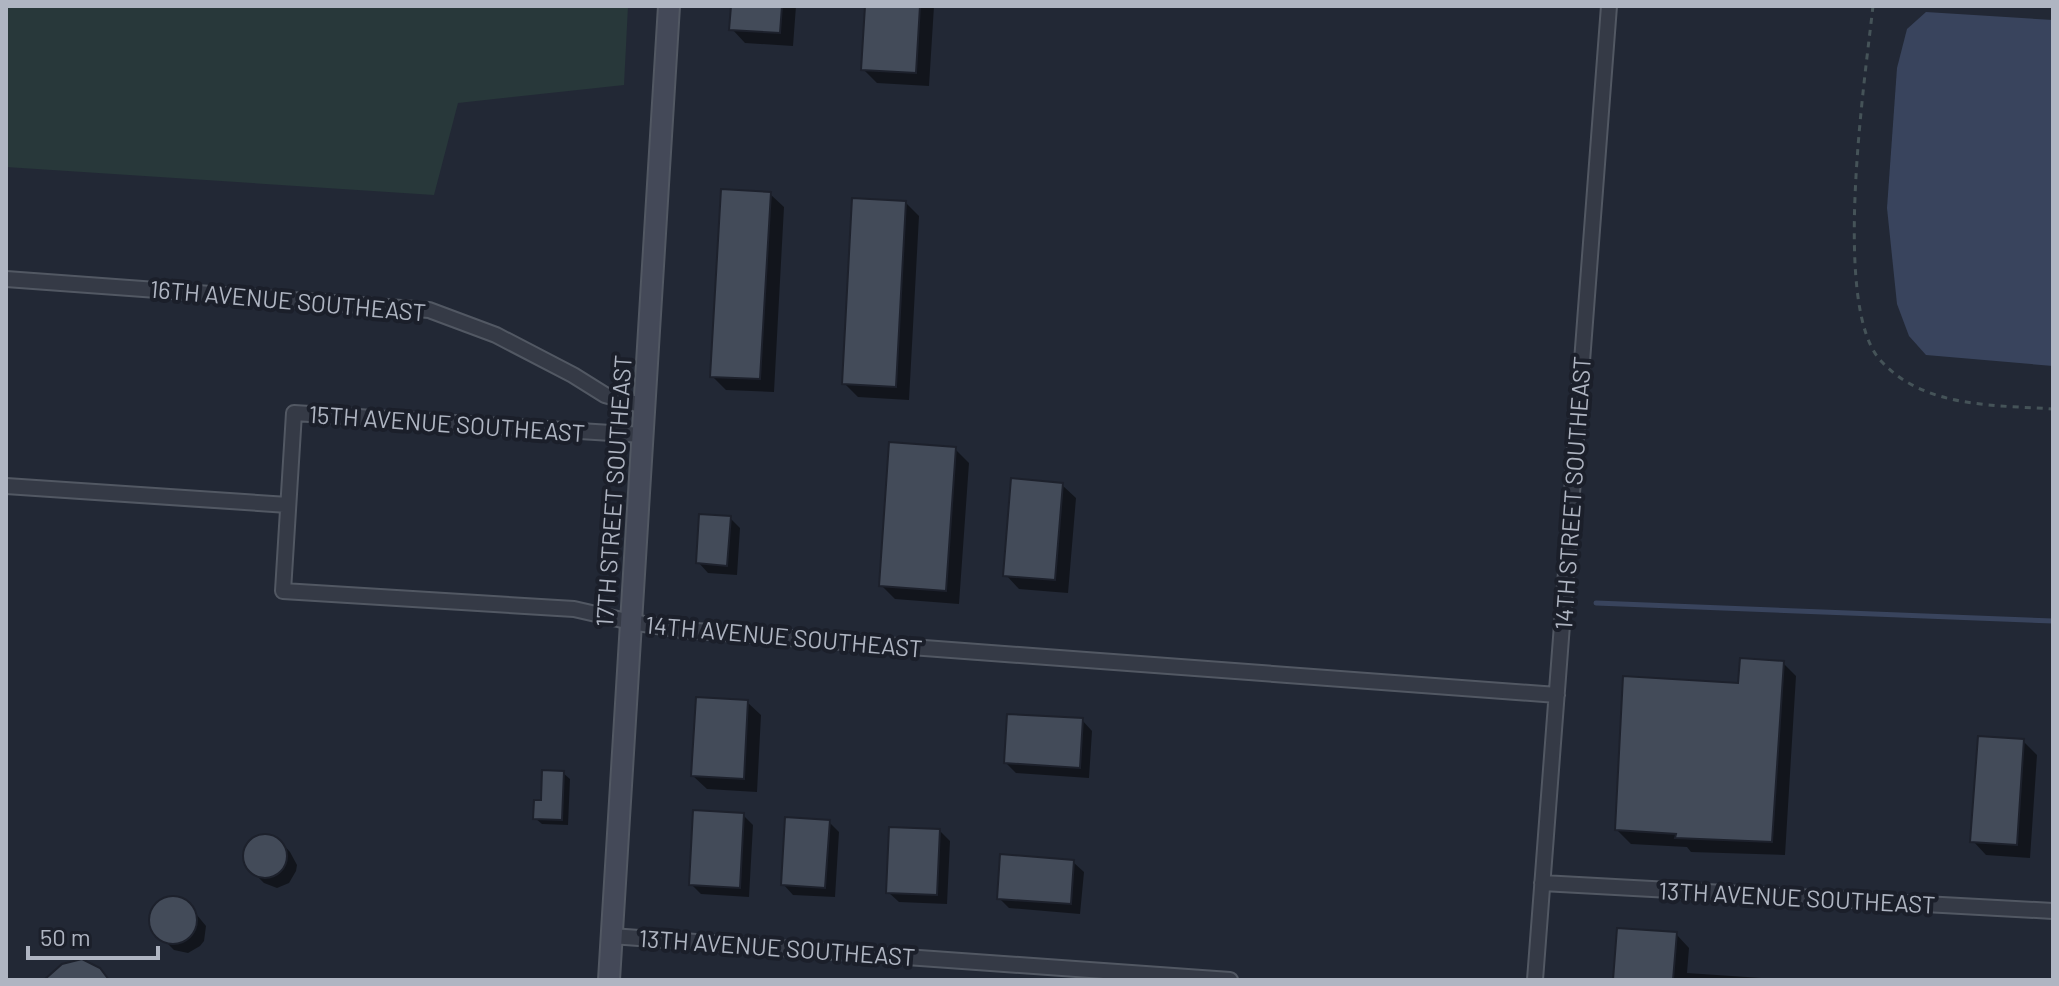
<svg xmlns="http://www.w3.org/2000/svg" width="2059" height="986" viewBox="0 0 2059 986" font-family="Barlow,sans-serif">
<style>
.green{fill:#28383a}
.water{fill:#39445d}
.shadow{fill:#0007}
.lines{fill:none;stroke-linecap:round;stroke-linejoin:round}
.stream{stroke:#39445d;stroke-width:5}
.building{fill:#434b59;stroke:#1d212c;stroke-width:2}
.street-casing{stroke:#525863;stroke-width:18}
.secondary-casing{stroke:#525863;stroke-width:24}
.path{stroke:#455358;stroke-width:3;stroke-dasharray:6 6;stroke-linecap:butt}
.street{stroke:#353a46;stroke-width:14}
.secondary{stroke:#444958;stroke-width:20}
.labels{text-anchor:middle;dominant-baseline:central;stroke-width:8;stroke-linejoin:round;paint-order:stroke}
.street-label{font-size:24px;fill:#afb5c2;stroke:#1b1f2a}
</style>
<rect width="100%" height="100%" fill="#222835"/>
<!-- green -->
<path class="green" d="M6 6H628L624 85 458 103 434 195 6 167Z"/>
<!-- water -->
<path class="water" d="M1926 12 2053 20V366L1926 355 1909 336 1897 304 1887 208 1897 68 1907 29Z"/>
<!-- shadow -->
<path class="shadow" d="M733 6H796L793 46 745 43 732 29Z
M867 6H934L929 86 877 83 863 69Z
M770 194 784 207 774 392 726 390 712 376Z
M905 202 919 216 909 400 858 397 844 383Z
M955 449 969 463 959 604 895 599 881 585Z
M1062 485 1076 498 1068 593 1019 589 1006 575Z
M730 518 740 528 737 575 708 573 698 562Z
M1783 663 1796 676 1785 855 1691 852 1687 847 1631 844 1617 830 1740 685Z
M747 702 761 715 757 792 707 789 693 776Z
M1082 720 1092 731 1089 778 1016 773 1006 763Z
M2023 741 2037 755 2030 858 1986 855 1973 841Z
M563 773 570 779 568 825 542 824 535 818 543 802Z
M743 815 753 825 749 897 701 894 691 884Z
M829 822 839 832 835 897 793 895 783 884Z
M940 831 950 841 947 904 899 902 888 892Z
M267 835 280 841 290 852 297 865 296 871 289 883 277 888 264 883 248 867 244 855 249 842 260 836Z
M1073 862 1084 872 1080 914 1009 908 999 898Z
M174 898 181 899 192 909 206 926 204 941 200 946 188 953 174 950 152 928V914L160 902Z
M1676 934 1689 948 1687 973 1790 980H1615Z"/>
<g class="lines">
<!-- stream -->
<path class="stream" d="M1596 603 2053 621"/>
</g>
<!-- building -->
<path class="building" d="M731 6H782L780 33 729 30Z
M865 6H920L916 73 861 70Z
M721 189 771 192 760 379 710 377Z
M852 198 906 201 896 387 842 384Z
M889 442 956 447 946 591 879 586Z
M1011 478 1063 483 1055 580 1003 576Z
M699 514 731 516 727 566 696 563Z
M1740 658 1784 661 1772 842 1675 838 1676 834 1615 830 1623 676 1738 683Z
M696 697 748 700 744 779 691 776Z
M1007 714 1083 718 1080 768 1004 763Z
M1978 736 2024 739 2017 845 1970 842Z
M542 770 564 771 562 820 533 819 534 800H541Z
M693 810 744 813 740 888 689 885Z
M785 817 830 820 825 888 781 885Z
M889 827 940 829 937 895 886 893Z
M243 856a22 22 0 1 1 44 0a22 22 0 1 1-44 0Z
M1000 854 1074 860 1071 904 997 899Z
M149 920a24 24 0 1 1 48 0a24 24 0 1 1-48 0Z
M1617 928 1677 932 1673 980H1613Z
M82 959 100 968 109 980H44L62 964Z"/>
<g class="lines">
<!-- street casing -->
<g class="street-casing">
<path id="street" d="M6 279 429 310 496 335 573 375 605 395 644 406
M643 435 294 413 283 591 574 609 631 622 683 630 1557 695
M6 486 288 505
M1542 883 2053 911
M611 936 1230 980
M1535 980 1609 6"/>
</g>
<!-- secondary casing -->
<g class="secondary-casing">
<path id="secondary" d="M609 980 669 6"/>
</g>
<!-- path -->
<path class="path" d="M1873 6C1865 79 1831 308 1881 361 1924 408 1994 405 2053 409"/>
<!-- street -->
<use href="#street" class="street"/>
<!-- secondary -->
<use href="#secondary" class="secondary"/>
</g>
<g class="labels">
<!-- street labels -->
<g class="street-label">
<text transform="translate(288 300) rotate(5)">16TH AVENUE SOUTHEAST</text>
<text transform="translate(447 423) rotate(4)">15TH AVENUE SOUTHEAST</text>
<text transform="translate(613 491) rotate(-86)">17TH STREET SOUTHEAST</text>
<text transform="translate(1572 493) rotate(-86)">14TH STREET SOUTHEAST</text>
<text transform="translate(784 636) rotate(5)">14TH AVENUE SOUTHEAST</text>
<text transform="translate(1797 897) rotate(3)">13TH AVENUE SOUTHEAST</text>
<text transform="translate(777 947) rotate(4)">13TH AVENUE SOUTHEAST</text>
</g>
</g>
<!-- border -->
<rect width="2059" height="986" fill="none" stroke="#afb5c2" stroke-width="16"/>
<!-- scale -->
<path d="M28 946v12h130v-12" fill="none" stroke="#afb5c2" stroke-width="4"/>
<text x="40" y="946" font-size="24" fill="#afb5c2" stroke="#1b1f2a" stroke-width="6" paint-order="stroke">50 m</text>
</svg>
